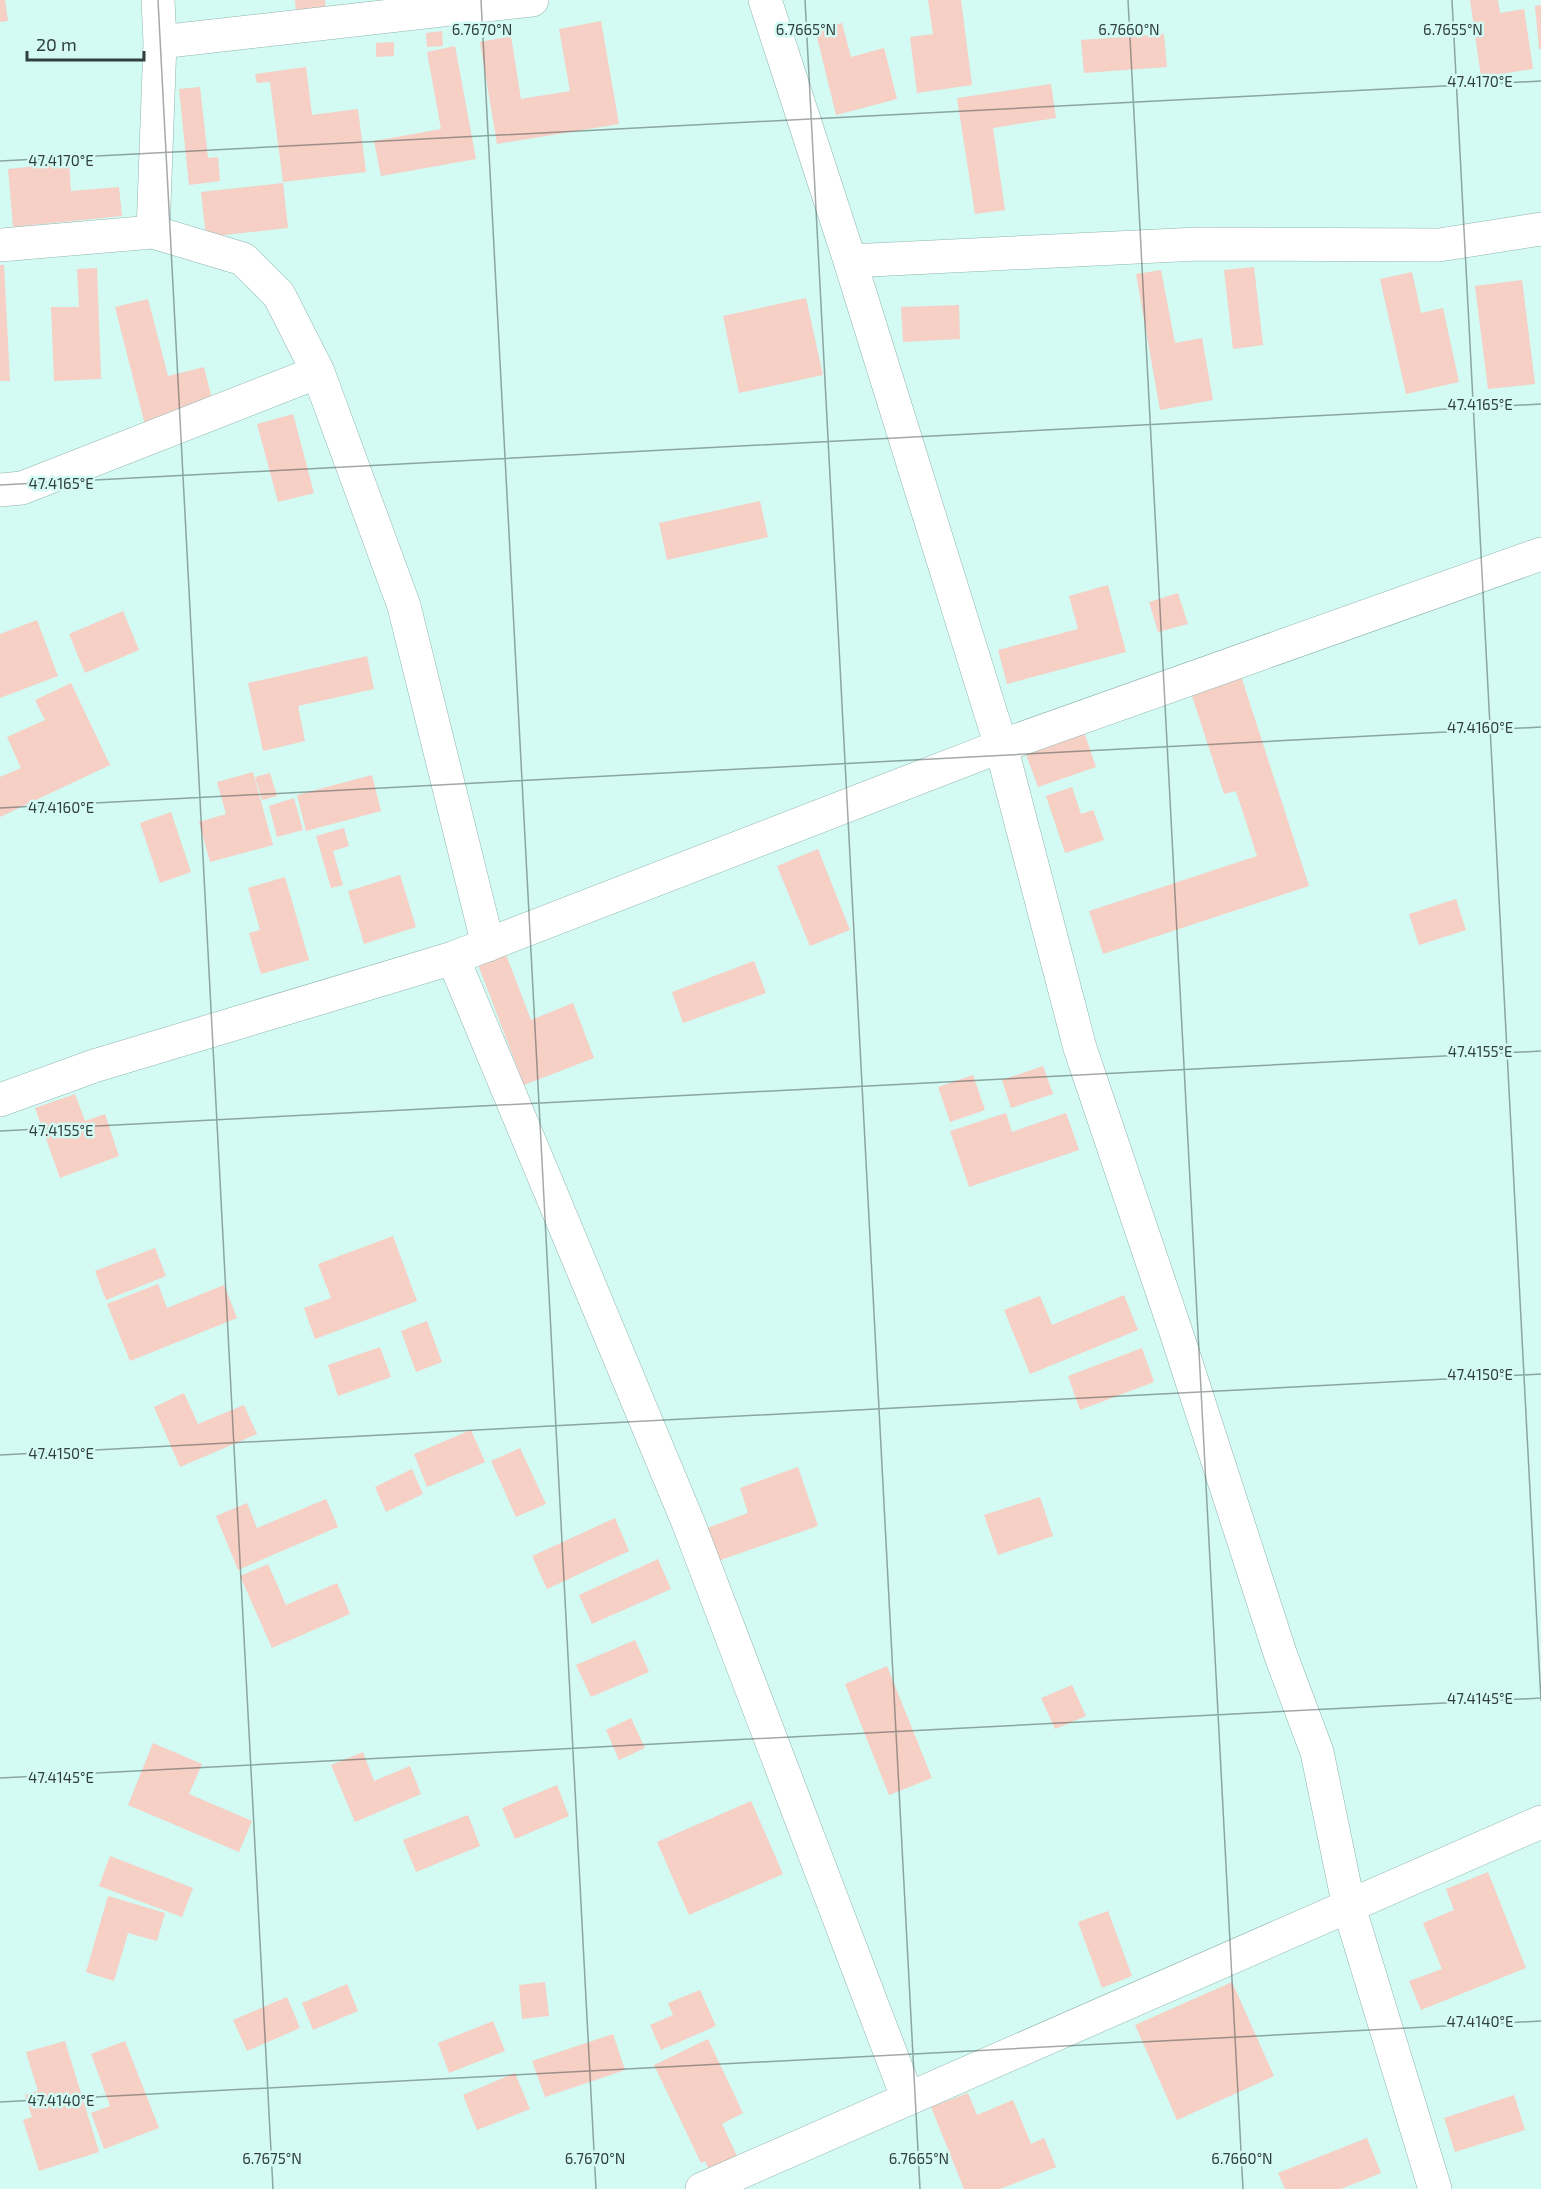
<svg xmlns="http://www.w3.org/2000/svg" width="1541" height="2189" viewBox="0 0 1541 2189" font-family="'Exo 2',sans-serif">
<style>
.building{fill:#f6cfc5}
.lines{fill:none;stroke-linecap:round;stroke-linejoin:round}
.minor-casing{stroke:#8fb5af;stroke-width:34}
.minor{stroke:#fff;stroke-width:33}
.ticks{fill:none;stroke:#31403e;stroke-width:1.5;stroke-opacity:0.45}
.ticks-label{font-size:15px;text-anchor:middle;fill:#31403e;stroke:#d3faf3;stroke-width:5;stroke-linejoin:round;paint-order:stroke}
</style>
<rect width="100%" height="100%" fill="#d3faf3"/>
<!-- building -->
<path class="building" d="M0 0H5L8 21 0 22Z
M295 0H325L326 11 296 13Z
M928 0H961L972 85 917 93 910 37 933 34Z
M1470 0H1498L1500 13 1524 9 1533 69 1481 77Z
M1541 5V49H1539L1535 6Z
M601 21 619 124 497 144 480 42 511 36 521 99 570 91 559 29Z
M842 23 851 57 884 48 897 99 836 115 815 29Z
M442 31 443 46 427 47 426 33Z
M1164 34 1167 67 1084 73 1081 40Z
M394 42V56L376 57V43Z
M455 46 476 159 381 176 374 141 441 129 427 52Z
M306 67 312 115 358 109 366 172 283 182 270 82 257 83 255 74Z
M1051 84 1056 118 993 128 1005 210 975 214 957 98Z
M200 87 208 158 218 157 220 181 189 185 179 89Z
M69 163 71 191 119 187 122 216 13 227 8 169Z
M283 183 288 228 206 237 201 192Z
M0 265H4L10 381H0Z
M1254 267 1263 345 1233 349 1224 270Z
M97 268 101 379 54 381 51 307H79L77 269Z
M1161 270 1175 343 1202 338 1213 400 1160 410 1136 274Z
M1412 272 1421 313 1443 308 1459 382 1406 394 1380 279Z
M1522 280 1535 384 1488 389 1475 286Z
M806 298 823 375 739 393 723 316Z
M148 299 168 376 204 367 214 407 145 425 115 307Z
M959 305 960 339 903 342 901 307Z
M293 414 314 493 278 502 257 424Z
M760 501 768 537 667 560 659 523Z
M1108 585 1126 652 1007 684 998 650 1078 629 1069 596Z
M1178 593 1188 624 1158 632 1149 602Z
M123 611 139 650 85 673 69 634Z
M37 620 58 676 0 698V634Z
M367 656 374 689 298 706 305 741 263 751 248 683Z
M1241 676 1309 886 1103 954 1089 911 1257 856 1236 791 1224 794 1191 693Z
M71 683 110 765 0 817V777L21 768 7 737 45 720 35 700Z
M1082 726 1096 767 1038 787 1023 746Z
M253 772 273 845 210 862 199 822 226 814 217 782Z
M270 773 277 796 262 800 255 777Z
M372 775 381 811 306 831 297 795Z
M1072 787 1081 814 1093 810 1104 840 1065 853 1046 796Z
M294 798 303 830 277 837 269 806Z
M171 812 191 872 160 883 140 823Z
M344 828 349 846 333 851 343 885 331 888 316 836Z
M818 849 850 930 810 946 777 866Z
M400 875 416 927 364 944 348 891Z
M285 877 309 960 261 974 249 933 260 930 248 888Z
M1456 899 1466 930 1419 945 1409 914Z
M505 952 531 1020 573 1003 594 1058 524 1085 477 962Z
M754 961 766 993 683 1023 672 992Z
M1043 1066 1053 1094 1011 1108 1002 1080Z
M973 1075 985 1110 950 1122 938 1087Z
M75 1094 85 1121 105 1114 119 1156 60 1178 35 1108Z
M1006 1113 1012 1132 1066 1113 1079 1150 969 1187 950 1131Z
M393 1236 417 1301 315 1339 304 1308 331 1298 318 1264Z
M155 1248 166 1276 106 1300 95 1271Z
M158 1284 167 1308 224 1285 237 1318 130 1361 107 1304Z
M1124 1295 1138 1330 1030 1374 1004 1310 1040 1296 1052 1325Z
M427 1321 442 1362 416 1372 401 1331Z
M380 1347 391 1377 338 1396 328 1365Z
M1142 1348 1154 1382 1080 1410 1068 1376Z
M184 1393 198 1424 244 1405 257 1434 180 1467 154 1407Z
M471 1430 485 1462 427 1487 414 1454Z
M520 1448 546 1504 516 1517 491 1461Z
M798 1467 818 1526 715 1562 704 1529 748 1513 740 1488Z
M412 1469 423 1494 386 1512 375 1487Z
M1040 1497 1053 1536 998 1555 984 1515Z
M326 1499 338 1527 238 1570 216 1516 247 1503 257 1528Z
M615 1518 629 1551 547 1589 532 1556Z
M658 1559 671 1589 592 1624 579 1595Z
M268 1564 286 1605 337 1583 350 1614 272 1648 240 1576Z
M635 1640 649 1672 591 1697 576 1665Z
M887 1666 932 1778 889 1795 845 1684Z
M1072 1685 1086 1716 1055 1729 1041 1698Z
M631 1718 645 1748 619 1760 606 1730Z
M153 1743 202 1764 189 1794 252 1821 239 1852 128 1805Z
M363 1752 374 1781 410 1766 421 1794 355 1822 331 1765Z
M557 1785 569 1816 515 1839 502 1808Z
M751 1801 783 1874 689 1915 657 1842Z
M468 1815 480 1846 416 1872 403 1840Z
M110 1856 193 1888 182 1917 99 1886Z
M1488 1872 1526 1968 1421 2010 1409 1981 1442 1969 1423 1923 1454 1910 1446 1889Z
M108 1896 165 1913 157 1941 128 1933 114 1981 86 1972Z
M1108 1911 1132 1976 1102 1988 1078 1922Z
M545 1982 549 2016 522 2019 519 1985Z
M1232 1982 1274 2076 1177 2120 1135 2025Z
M347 1984 358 2011 313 2030 302 2003Z
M700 1990 716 2026 661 2050 650 2025 673 2015 668 2003Z
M287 1997 300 2028 247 2051 233 2020Z
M493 2021 505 2051 449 2073 438 2043Z
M613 2034 625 2070 545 2097 532 2061Z
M708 2039 743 2113 722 2124 737 2156 709 2170 705 2161 701 2163 654 2065Z
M65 2041 99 2152 39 2171 23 2120 32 2117 25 2095 38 2091 26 2052Z
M125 2041 159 2128 104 2149 91 2113 110 2106 91 2054Z
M515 2073 530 2109 477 2130 463 2095Z
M968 2093 977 2115 1013 2100 1031 2144 1044 2138 1056 2167 1000 2189H964L931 2107Z
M1514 2095 1525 2130 1455 2152 1444 2118Z
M1367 2138 1381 2173 1341 2189H1285L1278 2173Z"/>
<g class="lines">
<!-- minor casing -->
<g class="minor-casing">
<path id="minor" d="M765 0 850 261 1001 746 1080 1048 1178 1338 1281 1656 1317 1752 1349 1907 1435 2189
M160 42 532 0
M153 232 160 42 158 0
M0 245 153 232 243 259 279 295 318 372 404 606 488 945
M850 261 1198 244 1439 245 1541 229
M0 490 22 488 318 372
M453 958 688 1522 908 2099
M0 1100 94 1066 453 958 1001 746 1541 554
M702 2189 1541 1822"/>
</g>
<!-- minor -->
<use href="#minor" class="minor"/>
</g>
<!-- ticks -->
<path class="ticks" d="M158 0 273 2189M481 0 596 2189M805 0 920 2189M1128 0 1243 2189M1452 0 1541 1701M0 161 1541 81M0 485 1541 404M0 808 1541 727M0 1131 1541 1051M0 1455 1541 1374M0 1778 1541 1698M0 2102 1541 2021"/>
<g class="ticks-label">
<text x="482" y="35">6.7670°N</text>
<text x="806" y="35">6.7665°N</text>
<text x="1129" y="35">6.7660°N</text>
<text x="1453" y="35">6.7655°N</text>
<text x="1480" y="87">47.4170°E</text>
<text x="61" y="166">47.4170°E</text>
<text x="1480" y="410">47.4165°E</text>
<text x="61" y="489">47.4165°E</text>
<text x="1480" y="733">47.4160°E</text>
<text x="61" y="813">47.4160°E</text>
<text x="1480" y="1057">47.4155°E</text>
<text x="61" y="1136">47.4155°E</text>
<text x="1480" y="1380">47.4150°E</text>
<text x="61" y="1459">47.4150°E</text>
<text x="1480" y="1704">47.4145°E</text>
<text x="61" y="1783">47.4145°E</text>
<text x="1480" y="2027">47.4140°E</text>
<text x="61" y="2106">47.4140°E</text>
<text x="272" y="2164">6.7675°N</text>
<text x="595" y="2164">6.7670°N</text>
<text x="919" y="2164">6.7665°N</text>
<text x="1242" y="2164">6.7660°N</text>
</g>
<!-- scale -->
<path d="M27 51v9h117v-9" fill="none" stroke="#31403e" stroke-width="3"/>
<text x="36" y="51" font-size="18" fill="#31403e" stroke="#d3faf3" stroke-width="4.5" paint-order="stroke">20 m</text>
</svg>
